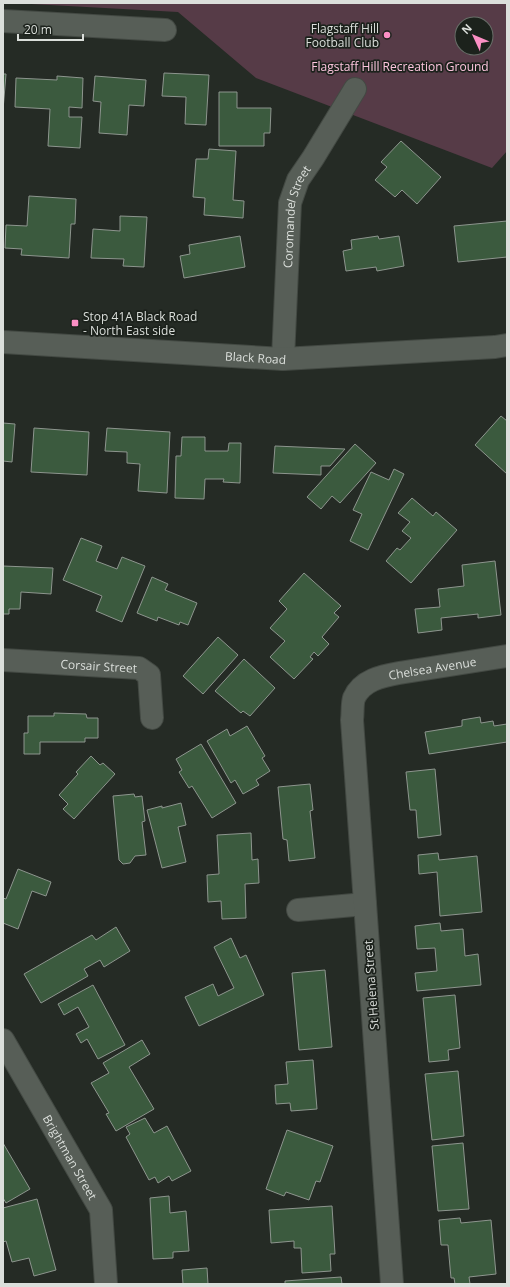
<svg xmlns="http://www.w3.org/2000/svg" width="510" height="1287" viewBox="0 0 510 1287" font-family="'Open Sans',sans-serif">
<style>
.green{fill:#563b47;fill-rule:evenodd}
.building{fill:#3b5a3e;stroke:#8d958e}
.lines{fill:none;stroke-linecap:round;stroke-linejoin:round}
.minor-casing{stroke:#434943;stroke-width:24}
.secondary-casing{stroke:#434943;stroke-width:24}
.minor{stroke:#575e57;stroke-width:22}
.secondary{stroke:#575e57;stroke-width:22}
.poi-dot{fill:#fb8fc4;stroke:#1c221c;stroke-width:1.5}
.labels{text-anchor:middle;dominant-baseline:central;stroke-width:3.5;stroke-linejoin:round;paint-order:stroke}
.poi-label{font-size:12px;fill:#dbdfdb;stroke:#1c221c;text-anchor:end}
.park-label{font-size:12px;fill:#fcc4dd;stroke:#1c221c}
.street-label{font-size:12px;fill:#dbdfdb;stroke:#1c221c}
</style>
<rect width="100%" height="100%" fill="#252b25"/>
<!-- green -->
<path class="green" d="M13 3H507V151L492 168 256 78 178 12ZM462 24H486V48H462Z"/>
<!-- building -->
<path class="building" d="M164 73 209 75 206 125 185 124 186 97 162 96Z
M3 74H6L3 110Z
M57 76 83 78 82 108 69 107V117H82L80 148 48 146 50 109 15 107 16 78 57 80Z
M95 76 146 80 144 106 129 105 127 135 99 133 101 102 93 101Z
M219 92H237V108H271L270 133H264V146H219Z
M401 141 441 177 417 204 402 190 395 197 375 180 387 167 381 162Z
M209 149 236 151 233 200 244 201 243 218 204 215 205 198 193 197 196 159H208Z
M29 196 76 199 75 224H71L69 258 21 255 22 249 5 248 6 225 27 226Z
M120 216 147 217 144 267 123 266 124 259 91 258 93 229 120 231Z
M507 221V257L458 262 454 226Z
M240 236 245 267 184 278 180 256 190 254 189 245Z
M378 236 379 239 399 236 404 266 377 271 376 267 346 271 343 251 352 249 351 240Z
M501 416 507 421V474L475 445Z
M3 423 15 424 12 462 3 461Z
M34 428 89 432 87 475 31 472Z
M107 428 170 432 167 493 138 491 140 464 127 463V452L105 451Z
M182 437H205V451H228L229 443H241L240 483 223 482 224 479H205L204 499 175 498 176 456H181Z
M355 444 376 463 340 503 332 496 321 509 307 497Z
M275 446 345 449 330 466H321V475L273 473Z
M394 469 404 474 368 550 350 541 362 514 353 510 371 472 389 480Z
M412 498 433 516 436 512 457 530 411 583 386 561 397 548 400 550 411 538 402 531 410 522 398 513Z
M81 538 102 546 96 561 117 569 122 557 145 566 122 622 96 611 102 596 63 580Z
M495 561 501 615 478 618V614L441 618 442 630 418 633 415 609 440 607 438 589 464 586 462 565Z
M3 566 53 568 51 594 21 592 20 609H9V614H3Z
M304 573 341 606 334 613 339 617 322 637 329 644 318 656 314 652 310 657 313 659 294 679 270 657 285 641 270 628 287 609 279 601Z
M152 577 168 584 165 590 197 603 188 625 180 622 179 625 158 617 157 621 137 613Z
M218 637 238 655 203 694 183 676Z
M244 659 275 688 250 716 243 711 241 713 215 691Z
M54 713 86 714 87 718H98V738H85V742H40V754H24V733H28V716H54Z
M480 717 481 723 493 721 494 726 507 724V742L429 754 425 732 462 726V720Z
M247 726 265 756 262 758 270 771 256 780 259 785 243 794 235 780 231 783 207 741 227 729 230 736Z
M201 744 236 803 212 818 192 786 189 788 179 772 182 770 176 759Z
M91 756 100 765 103 763 115 774 74 819 63 809 68 804 59 795 78 774 76 772Z
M435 769 441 835 418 838 416 810H410L406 772Z
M310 784 313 810 310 811 315 858 289 861 287 840 283 839 278 787Z
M134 794 135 797 142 796 145 821 142 822 146 855 135 856 130 863 123 864 119 860 113 796Z
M181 803 186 825 178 827 186 862 162 868 147 810 162 806V808Z
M251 833 252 860 258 859 259 883 245 884 246 918 222 919 221 901 208 902 207 875 219 874 217 835Z
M438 853 439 860 477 856 482 912 440 916 437 872 419 874 418 855Z
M18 869 51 882 46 896 32 891 18 929 3 923V898L6 899Z
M440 923 441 931 463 929 465 956 478 954 481 985 417 991 415 973 437 971 435 948 417 949 415 926Z
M116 927 130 951 104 967 100 960 84 969 88 976 41 1003 24 974 92 935 96 940Z
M231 938 240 958 246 955 264 995 199 1026 185 997 213 984 218 996 234 988 214 947Z
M325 970 332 1047 299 1050 292 973Z
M93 985 125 1045 98 1059 87 1039 81 1043 76 1034 89 1027 78 1007 64 1015 58 1004Z
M455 995 460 1048 448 1050 449 1060 429 1062 423 998Z
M142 1040 150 1054 129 1067 154 1109 116 1131 106 1114 109 1113 91 1083 109 1073 103 1063Z
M313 1060 317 1109 291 1111 290 1103 276 1104 275 1085 288 1084 286 1062Z
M458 1071 464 1136 432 1140 425 1074Z
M145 1118 154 1133 167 1126 191 1171 172 1181 169 1176 158 1183 155 1177 149 1180 126 1137 130 1134 126 1127Z
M287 1130 333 1146 320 1182 316 1181 309 1200 286 1192 284 1196 266 1189Z
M3 1143 30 1189 6 1203 3 1198Z
M463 1143 469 1209 438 1211 432 1146Z
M169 1196 170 1213 186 1211 189 1251 173 1252V1258L153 1259 150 1198Z
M37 1199 56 1270 34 1276 29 1258 12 1262 6 1241 3 1242V1208Z
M332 1206 335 1254H330L331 1271 302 1273 301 1248H294V1241L271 1243 269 1210Z
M460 1218 461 1223 491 1220 496 1274 469 1277 470 1284H455L454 1278H451L448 1245H441L439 1220Z
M207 1268 208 1284H183L182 1270Z
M341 1277 342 1284H285V1281Z"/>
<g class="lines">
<!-- minor casing -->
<g class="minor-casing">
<g id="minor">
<path d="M3 21 165 30"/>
<path id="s1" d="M283 359 290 203 298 180 313 158 355 89"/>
<path id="s2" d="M3 660 139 668 149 675 152 718"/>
<path d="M298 910 365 904"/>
<path id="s3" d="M3 1040 101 1210 106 1284"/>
<path id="s4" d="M392 1284 352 720C353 713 352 704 354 698 362 680 382 676 399 673L507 656"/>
</g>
</g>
<!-- secondary casing -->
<g class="secondary-casing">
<g id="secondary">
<path id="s5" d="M3 342 283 359 495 347 507 345"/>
</g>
</g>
<!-- minor -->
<use href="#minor" class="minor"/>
<!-- secondary -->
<use href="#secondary" class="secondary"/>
</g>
<!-- markers -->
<g class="poi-dot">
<circle cx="387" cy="35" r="4"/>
<rect x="71" y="319" width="8" height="8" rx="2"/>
</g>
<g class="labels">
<!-- poi labels -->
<g class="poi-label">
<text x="379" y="28">Flagstaff Hill<tspan x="379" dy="14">Football Club</tspan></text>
<text x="83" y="316" text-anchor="start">Stop 41A Black Road<tspan x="83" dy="14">- North East side</tspan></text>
</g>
<!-- park labels -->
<g class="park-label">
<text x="400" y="66">Flagstaff Hill Recreation Ground</text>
</g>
<!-- street labels -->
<g class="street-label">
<text stroke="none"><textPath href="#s1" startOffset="144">Coromandel Street</textPath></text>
<text stroke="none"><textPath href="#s5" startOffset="253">Black Road</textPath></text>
<text stroke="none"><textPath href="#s2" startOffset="96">Corsair Street</textPath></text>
<text stroke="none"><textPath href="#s4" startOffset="675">Chelsea Avenue</textPath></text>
<text transform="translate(371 985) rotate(-94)">St Helena Street</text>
<text stroke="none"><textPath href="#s3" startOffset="135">Brightman Street</textPath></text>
</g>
</g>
<!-- border -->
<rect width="510" height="1287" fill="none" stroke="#dbdfdb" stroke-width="8"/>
<!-- north arrow -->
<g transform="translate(474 36) rotate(314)"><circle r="19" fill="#1c221c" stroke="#686e68"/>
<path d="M0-3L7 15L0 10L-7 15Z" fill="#fb8fc4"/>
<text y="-6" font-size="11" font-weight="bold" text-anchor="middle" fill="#dbdfdb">N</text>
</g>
<!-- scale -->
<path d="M18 34v6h65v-6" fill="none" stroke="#dbdfdb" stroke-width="2"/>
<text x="24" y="34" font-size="12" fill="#dbdfdb" stroke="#1c221c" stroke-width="3" paint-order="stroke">20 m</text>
</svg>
